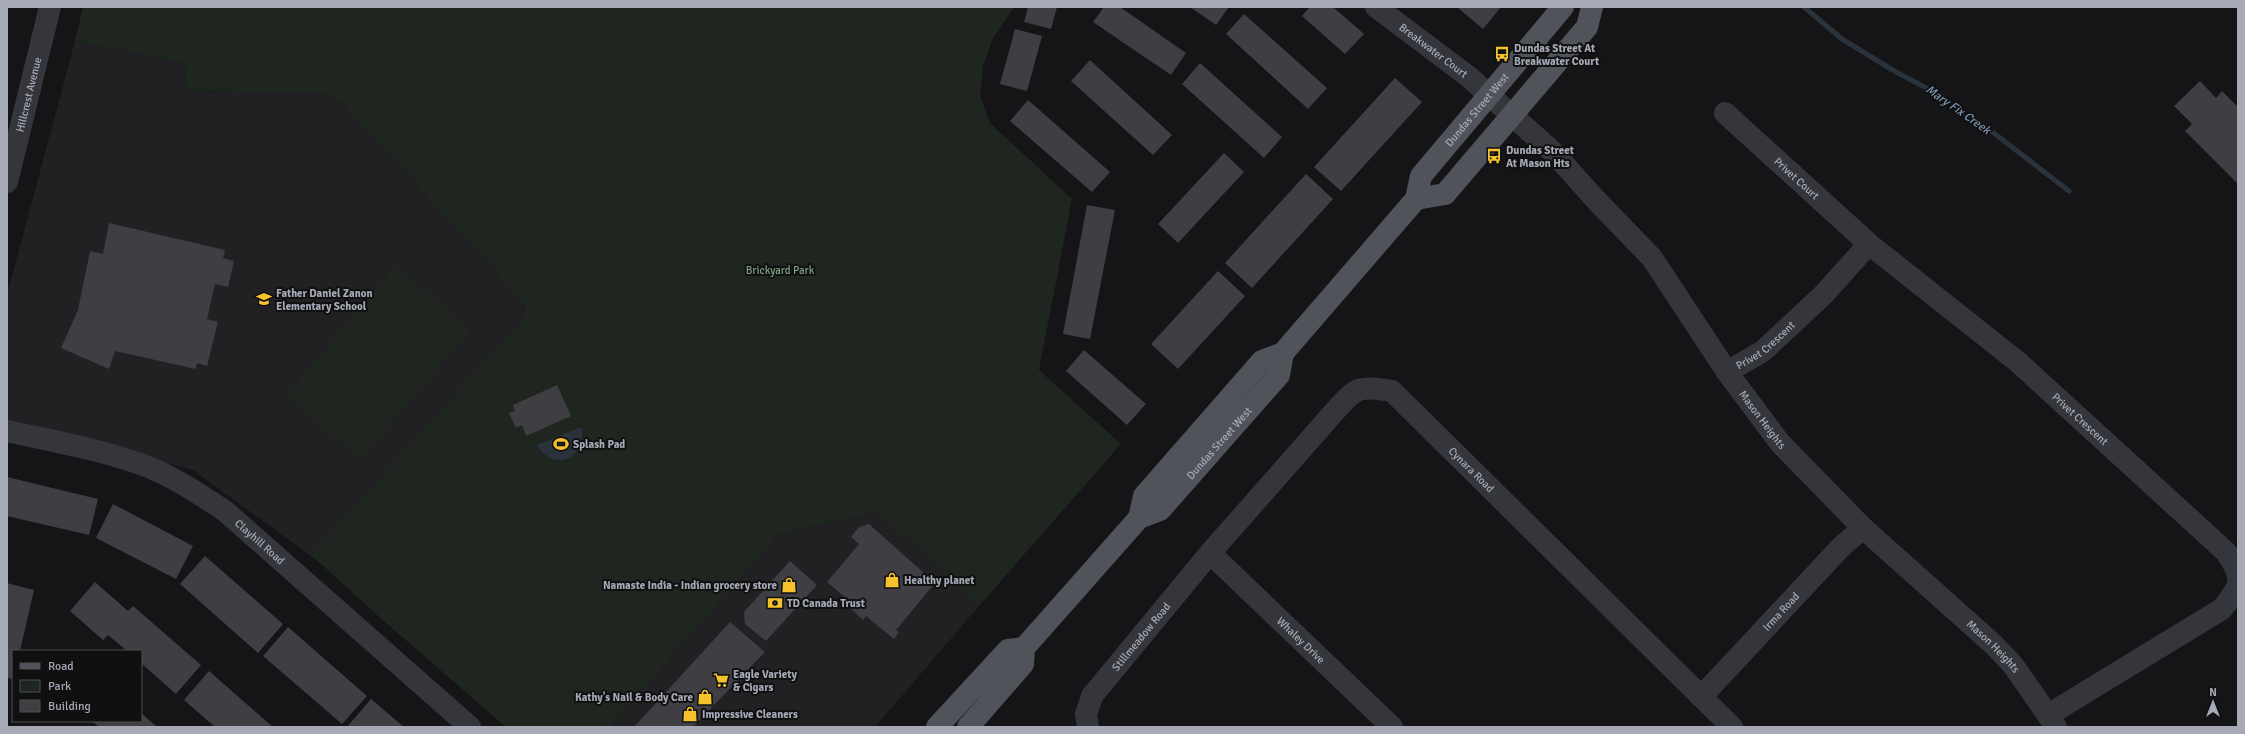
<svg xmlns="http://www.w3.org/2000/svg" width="2245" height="734" viewBox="0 0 2245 734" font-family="Signika,sans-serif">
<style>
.built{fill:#212023}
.green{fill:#1f2620}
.water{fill:#2a323b}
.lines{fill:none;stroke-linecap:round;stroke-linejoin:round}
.stream{stroke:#2a323b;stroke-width:5}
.building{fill:#3f3f43}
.minor{stroke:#35363b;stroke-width:22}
.major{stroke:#51535b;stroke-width:22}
.labels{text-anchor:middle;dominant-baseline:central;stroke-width:4;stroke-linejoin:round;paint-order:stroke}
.poi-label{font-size:11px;font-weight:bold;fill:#a6aab7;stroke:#101011;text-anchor:start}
.street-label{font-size:11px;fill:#a6aab7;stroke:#101011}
.park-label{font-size:11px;fill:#7da282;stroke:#101011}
.water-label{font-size:12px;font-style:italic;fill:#7c95b3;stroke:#101011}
</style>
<rect width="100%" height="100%" fill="#151416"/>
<!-- built -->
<path class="built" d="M75 41 186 63 185 91 324 93 343 104 525 304 523 319 319 562 193 470 7 423V295Z
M878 512 979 606 875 727H610L779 534Z"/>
<!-- green -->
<path class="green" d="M83 7H1014L993 38 983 66 980 96 990 123 1072 199 1039 370 1121 444 979 606 878 512 779 534 610 727H506L386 623 311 555 523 319 525 304 343 104 323 93 185 91 186 63 75 41Z
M396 266 470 330 361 459 286 396Z"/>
<!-- water -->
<path class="water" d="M581 427C588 459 553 473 537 445Z"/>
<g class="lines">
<!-- stream -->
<path class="stream" d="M1804 7 1842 39 1896 72 1940 95 1966 115 1986 127 2069 191"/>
</g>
<!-- building -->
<path class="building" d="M1028 7H1057L1051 29 1024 22Z
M1104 7H1120L1186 53 1171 75 1093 22Z
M1190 7H1229L1216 25Z
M1310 7H1333L1364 34 1345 54 1302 16Z
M1457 7H1501L1483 29Z
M1244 14 1327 88 1308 109 1226 34Z
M1015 29 1042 36 1027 91 1000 84Z
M1090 60 1172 135 1153 155 1071 81Z
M1200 63 1282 137 1264 158 1182 84Z
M1395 78 1422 102 1341 191 1314 167Z
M2200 81 2216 98 2222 91 2238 107V184L2185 131 2192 124 2174 106Z
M1028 100 1110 172 1092 192 1010 121Z
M1224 153 1244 172 1178 243 1158 224Z
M1306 174 1333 199 1252 288 1225 263Z
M1087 205 1115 210 1090 339 1063 334Z
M109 223 225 250 223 258 234 261 228 287 215 284 207 319 218 322 207 366 197 363 196 369 115 351 109 369 61 348 78 310 90 251 103 254Z
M1218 271 1245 296 1178 369 1151 344Z
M1084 350 1146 404 1127 425 1066 371Z
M557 385 571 416 526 436 522 425 516 428 509 413 515 411 513 405Z
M7 477 98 499 89 535 7 516Z
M113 504 193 546 176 579 96 538Z
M869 524 935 583 896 630 899 632 894 639 866 616 863 620 849 607 853 604 827 582 859 544 851 537 859 527Z
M205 556 283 624 258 653 180 584Z
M790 561 817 585 766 641 745 624 744 612Z
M95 582 128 611 133 606 201 665 176 694 141 663V651H127L108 635 103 640 70 611Z
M7 583 34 590 20 651H13V679L7 678Z
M730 622 765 652 693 727H634Z
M288 627 367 696 342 724 263 656Z
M209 671 273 727H215L184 700Z
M371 699 404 727H347Z
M141 713 157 727H99L92 721H141Z"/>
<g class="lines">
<!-- minor -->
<g class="minor">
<path id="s1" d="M1376 7 1469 77 1553 152 1596 200 1652 258 1727 372 1780 443 1863 528 1993 644 2013 665 2056 727"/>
<path id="s2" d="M1725 113 1869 244 2018 362 2226 552C2244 579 2242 584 2222 609L2048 715"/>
<path id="s3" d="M7 182 50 7"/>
<path id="s4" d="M1727 372 1763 351 1823 295 1869 244"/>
<path id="s5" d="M7 431C52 441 99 449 143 465 173 476 199 494 225 511L470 727"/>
<path id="s6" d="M1210 553 1392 727"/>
<path id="s7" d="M1701 697 1841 547 1863 528"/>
<path id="s8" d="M1088 727 1086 714 1092 696 1210 553 1335 411C1358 386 1358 386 1392 391L1732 727"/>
</g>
<!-- major -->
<g class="major">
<path d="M1416 199 1445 194 1587 27 1592 7"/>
<path id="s9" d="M1139 518 1144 496 1262 361 1283 353 1416 199 1421 176 1563 7"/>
<path d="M937 727 1008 650 1024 648"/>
<path id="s10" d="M968 727 1023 664 1024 648 1139 518 1160 510 1279 375 1283 353"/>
</g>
</g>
<!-- icons -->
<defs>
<g id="bus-bare" transform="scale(1.2)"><path d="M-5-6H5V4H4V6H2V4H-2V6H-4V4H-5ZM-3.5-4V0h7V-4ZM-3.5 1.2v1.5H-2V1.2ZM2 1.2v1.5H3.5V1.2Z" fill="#f5c22d" stroke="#101011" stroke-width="2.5" paint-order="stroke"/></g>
<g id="school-bare" transform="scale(1.2)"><path d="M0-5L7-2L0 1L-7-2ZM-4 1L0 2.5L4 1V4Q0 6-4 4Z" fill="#f5c22d" stroke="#101011" stroke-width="2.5" paint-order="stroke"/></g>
<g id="stadium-bare" transform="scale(1.2)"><path d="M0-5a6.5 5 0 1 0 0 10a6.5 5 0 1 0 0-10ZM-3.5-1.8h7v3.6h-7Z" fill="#f5c22d" stroke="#101011" stroke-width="2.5" paint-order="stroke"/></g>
<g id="shop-bare" transform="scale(1.2)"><path d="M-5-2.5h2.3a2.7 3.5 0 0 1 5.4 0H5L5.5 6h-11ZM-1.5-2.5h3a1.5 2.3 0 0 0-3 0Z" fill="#f5c22d" stroke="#101011" stroke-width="2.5" paint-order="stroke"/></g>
<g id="bank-bare" transform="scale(1.2)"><path d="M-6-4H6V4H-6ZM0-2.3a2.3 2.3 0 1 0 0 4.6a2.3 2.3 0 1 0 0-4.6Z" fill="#f5c22d" stroke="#101011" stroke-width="2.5" paint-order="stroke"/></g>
<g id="supermarket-bare" transform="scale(1.2)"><path d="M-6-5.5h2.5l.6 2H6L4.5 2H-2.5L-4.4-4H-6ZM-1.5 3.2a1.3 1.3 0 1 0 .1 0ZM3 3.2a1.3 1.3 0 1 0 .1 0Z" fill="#f5c22d" stroke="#101011" stroke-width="2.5" paint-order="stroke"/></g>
</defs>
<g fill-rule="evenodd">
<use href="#bus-bare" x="1502" y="54"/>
<use href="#bus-bare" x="1494" y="156"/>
<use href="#school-bare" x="264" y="299"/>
<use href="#stadium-bare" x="561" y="444"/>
<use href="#shop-bare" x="892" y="580"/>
<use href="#shop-bare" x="789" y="585"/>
<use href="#bank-bare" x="775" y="603"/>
<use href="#supermarket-bare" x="721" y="680"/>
<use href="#shop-bare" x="705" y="697"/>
<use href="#shop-bare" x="690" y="714"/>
</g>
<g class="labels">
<!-- poi labels -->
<g class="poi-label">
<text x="1514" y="48">Dundas Street At<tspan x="1514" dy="13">Breakwater Court</tspan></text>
<text x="1506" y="150">Dundas Street<tspan x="1506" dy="13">At Mason Hts</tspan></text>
<text x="276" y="293">Father Daniel Zanon<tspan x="276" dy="13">Elementary School</tspan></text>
<text x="573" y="444">Splash Pad</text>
<text x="904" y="580">Healthy planet</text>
<text x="777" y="585" text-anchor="end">Namaste India - Indian grocery store</text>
<text x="787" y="603">TD Canada Trust</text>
<text x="733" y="674">Eagle Variety<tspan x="733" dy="13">&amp; Cigars</tspan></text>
<text x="693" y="697" text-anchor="end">Kathy's Nail &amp; Body Care</text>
<text x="702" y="714">Impressive Cleaners</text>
</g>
<!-- street labels -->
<g class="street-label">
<text stroke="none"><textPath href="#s1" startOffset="72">Breakwater Court</textPath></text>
<text stroke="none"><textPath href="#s3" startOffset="90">Hillcrest Avenue</textPath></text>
<text stroke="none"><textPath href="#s9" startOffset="538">Dundas Street West</textPath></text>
<text stroke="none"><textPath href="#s2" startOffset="97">Privet Court</textPath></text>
<text stroke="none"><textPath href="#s4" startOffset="47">Privet Crescent</textPath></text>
<text stroke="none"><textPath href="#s2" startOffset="469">Privet Crescent</textPath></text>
<text stroke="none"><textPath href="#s1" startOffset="570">Mason Heights</textPath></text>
<text stroke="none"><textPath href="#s10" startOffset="385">Dundas Street West</textPath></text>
<text stroke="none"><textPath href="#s8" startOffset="584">Cynara Road</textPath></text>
<text stroke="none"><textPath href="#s5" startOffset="281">Clayhill Road</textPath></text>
<text stroke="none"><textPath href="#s7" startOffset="117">Irma Road</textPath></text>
<text stroke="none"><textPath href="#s8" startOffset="109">Stillmeadow Road</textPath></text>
<text stroke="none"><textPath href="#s6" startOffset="126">Whaley Drive</textPath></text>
<text stroke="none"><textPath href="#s1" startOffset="894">Mason Heights</textPath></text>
</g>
<!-- park labels -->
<g class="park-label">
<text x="780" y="270">Brickyard Park</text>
</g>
<!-- water labels -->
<g class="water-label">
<text transform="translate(1958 110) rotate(35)">Mary Fix Creek</text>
</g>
</g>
<!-- border -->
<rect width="2245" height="734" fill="none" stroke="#a6aab7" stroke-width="16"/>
<!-- legend -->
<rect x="12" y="650" width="130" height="72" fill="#101011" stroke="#4c4e53"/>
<rect x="20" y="663" width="20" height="6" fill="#51535b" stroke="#4c4e53"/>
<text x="48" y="670" font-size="12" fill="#a6aab7">Road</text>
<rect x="20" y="680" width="20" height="12" fill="#1f2620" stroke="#4c4e53"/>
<text x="48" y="690" font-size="12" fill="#a6aab7">Park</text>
<rect x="20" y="700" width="20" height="12" fill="#3f3f43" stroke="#4c4e53"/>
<text x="48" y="710" font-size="12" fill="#a6aab7">Building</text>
<!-- north arrow -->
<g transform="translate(2213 702)" stroke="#101011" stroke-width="3" paint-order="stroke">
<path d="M0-3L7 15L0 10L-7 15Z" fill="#a6aab7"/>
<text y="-6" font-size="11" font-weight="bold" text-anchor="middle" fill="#a6aab7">N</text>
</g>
</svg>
